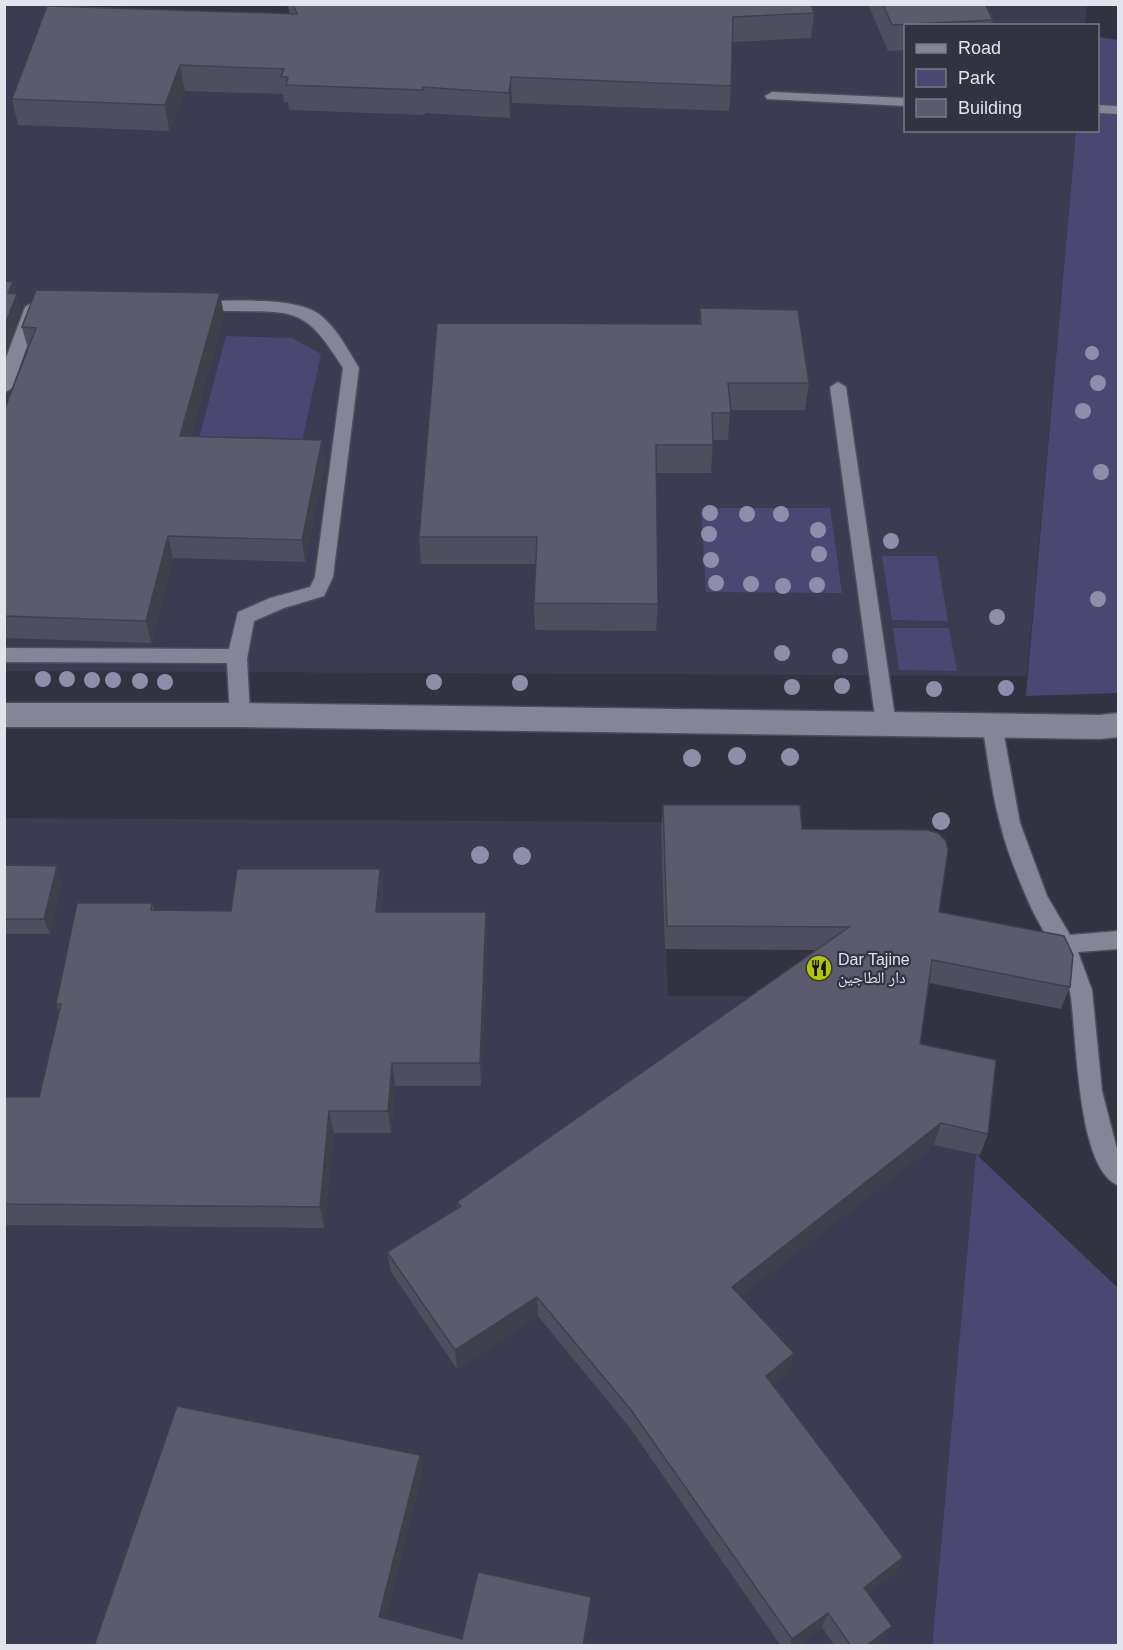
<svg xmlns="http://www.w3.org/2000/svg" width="1123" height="1650" viewBox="0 0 1123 1650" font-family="Helvetica,'Noto Naskh Arabic',sans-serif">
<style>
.built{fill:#3c3b51}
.green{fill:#4b4773}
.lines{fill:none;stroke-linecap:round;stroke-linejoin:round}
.service-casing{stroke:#4e4e5b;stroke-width:3}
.tertiary-casing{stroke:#4e4e5b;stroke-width:3}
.service{fill:#858597;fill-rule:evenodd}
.tertiary{fill:#858597;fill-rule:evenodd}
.tree{fill:#8f8eaa}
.wall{fill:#4f4e5e}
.shaded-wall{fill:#40404c}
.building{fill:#5c5b6d;stroke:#40404c;stroke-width:1.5}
.labels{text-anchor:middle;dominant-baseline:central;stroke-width:4.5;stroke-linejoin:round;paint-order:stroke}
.poi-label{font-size:16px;fill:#e3e3ee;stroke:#323241;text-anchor:start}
</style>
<rect width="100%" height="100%" fill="#323241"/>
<!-- built -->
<path class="built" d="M5 5H62L53 30 301 39 287 5H1087L1085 25 906 26V130L1076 131 1027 676 5 671Z
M5 818 661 822 668 996H779L976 1154 932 1645 5 1646Z"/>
<!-- green -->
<path class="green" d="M1098 37 1118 40V693L1026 696 1076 131 1098 130Z
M226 336 292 338 321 354 299 456 195 453Z
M701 508H830L842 593 706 592Z
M882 556H937L948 621 892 620Z
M893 628H949L957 671 899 670Z
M976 1154 1118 1288V1645L932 1646Z"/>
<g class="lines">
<!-- service casing -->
<g class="service-casing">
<path id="service" d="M772 92 906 98V106L767 99 765 96Z
M1098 105 1118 106V114L1098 113Z
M195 301C227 302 295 295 320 315 337 328 348 350 359 368L333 577 324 596 284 608 254 621 247 659 250 715 247 720 240 722 233 720 230 715 227 663 4 662V648L229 649 238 612 270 598 310 587 315 577 343 368C305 307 296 312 227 311 214 311 201 312 189 309L187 306 189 303Z
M33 302 41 307 12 388 4 393V363L25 307Z
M838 382 846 387 896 724 893 729 886 731 879 729 876 724 830 387Z
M992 717 999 719 1002 724 1020 823 1047 896 1070 935 1118 931V949L1078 952 1092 990 1102 1091 1118 1153V1185C1076 1169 1077 1031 1070 991 1063 956 1039 929 1026 896 1016 873 1006 848 1000 823 991 791 988 757 982 724L985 719Z"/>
</g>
<!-- tertiary casing -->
<g class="tertiary-casing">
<path id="tertiary" d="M4 703H240L1100 715 1118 713V737L1100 739 240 727H4Z"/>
</g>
<!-- service -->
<use href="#service" class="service"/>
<!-- tertiary -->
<use href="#tertiary" class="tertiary"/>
</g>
<!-- trees -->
<g class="tree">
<circle cx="1092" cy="353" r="7"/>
<circle cx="1098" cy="383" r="8"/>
<circle cx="1083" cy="411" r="8"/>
<circle cx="1101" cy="472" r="8"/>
<circle cx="710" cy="513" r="8"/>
<circle cx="747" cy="514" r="8"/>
<circle cx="781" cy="514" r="8"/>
<circle cx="818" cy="530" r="8"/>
<circle cx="709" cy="534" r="8"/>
<circle cx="891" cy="541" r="8"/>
<circle cx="819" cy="554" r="8"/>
<circle cx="711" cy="560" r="8"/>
<circle cx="716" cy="583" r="8"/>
<circle cx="751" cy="584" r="8"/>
<circle cx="817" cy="585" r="8"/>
<circle cx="783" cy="586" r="8"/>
<circle cx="1098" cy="599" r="8"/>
<circle cx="997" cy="617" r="8"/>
<circle cx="782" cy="653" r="8"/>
<circle cx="840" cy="656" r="8"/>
<circle cx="43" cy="679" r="8"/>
<circle cx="67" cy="679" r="8"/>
<circle cx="92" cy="680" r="8"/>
<circle cx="113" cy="680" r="8"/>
<circle cx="140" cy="681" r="8"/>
<circle cx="165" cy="682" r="8"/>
<circle cx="434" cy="682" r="8"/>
<circle cx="520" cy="683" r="8"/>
<circle cx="842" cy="686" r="8"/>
<circle cx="792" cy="687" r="8"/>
<circle cx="1006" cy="688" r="8"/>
<circle cx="934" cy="689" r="8"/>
<circle cx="737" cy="756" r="9"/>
<circle cx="790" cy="757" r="9"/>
<circle cx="692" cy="758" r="9"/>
<circle cx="941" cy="821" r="9"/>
<circle cx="480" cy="855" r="9"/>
<circle cx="522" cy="856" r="9"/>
</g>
<!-- wall -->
<path class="wall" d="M287 4H811L814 13 811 38 732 42 731 86 729 111 512 103 510 118 425 113V115L289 110 288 102H284L283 94 185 91 169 131 18 125 12 99 290 14Z
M868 4H985L993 20 992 26H906V50L888 51Z
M700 308 809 383 805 410H730L728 440H713L711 473H656L658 604 656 631 535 630 534 603 536 564H421L419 537 699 324Z
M224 315 191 436 322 440 325 463 305 562 173 558 151 643 4 638V411L28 349 22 327Z
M663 805 802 829 939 912 1070 987 1061 1009 929 983 920 1044 988 1134 980 1155 934 1145 741 1296 789 1372 773 1385 903 1557 896 1573 868 1594 884 1640 877 1646H835L822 1627 798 1646H781L630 1428 538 1316 457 1369 391 1272 387 1252 458 1209 457 1202 817 950 665 949 661 829Z
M4 865 62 881 50 934H4Z
M380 869 383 894 381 912H486L487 936 481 1086H395L391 1133H334L324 1228 4 1225V1097H39L59 1012 56 1004 152 903 154 910 231 911Z"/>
<!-- shaded-wall -->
<path class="shaded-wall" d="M180 65 185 91 169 131 165 105Z
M511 77 512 103 510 118 509 93Z
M13 282 22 310 7 349 4 341V327L8 293Z
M220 293 224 315 185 459 180 436Z
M322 440 325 463 305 562 302 540Z
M168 536 173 558 151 643 146 621Z
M57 866 62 881 50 934 44 919Z
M380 869 383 894 379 936 376 912Z
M486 912 487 936 481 1086 480 1063Z
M392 1063 395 1086 391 1133 388 1111Z
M329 1111 334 1133 324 1228 320 1207Z
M941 1123 934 1145 729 1306 732 1287Z
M537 1297 538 1316 457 1369 455 1350Z
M794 1353 789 1372 762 1395 766 1376Z
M420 1455 423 1473 383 1632 379 1617Z
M903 1557 896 1573 857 1603 864 1588Z
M591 1597V1612L585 1646H583Z
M828 1613 822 1627 798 1646H790L792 1639Z
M892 1626 884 1640 877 1646H866Z"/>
<!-- building -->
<path class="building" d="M293 4H811L814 13 733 17 731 86 511 77 509 93 423 87V90L286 85 288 77H281L284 69 180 65 165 105 12 99 47 6 297 14Z
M883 4H985L993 20 892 25Z
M4 281 13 282 8 293 17 294 4 327Z
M36 290 220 293 180 436 322 440 302 540 168 536 146 621 4 616V411L36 328 22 327Z
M700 308 798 310 809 383H728L731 413H712L713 445H656L658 604 534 603 537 537H419L437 323 701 324Z
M663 805H800L802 829 927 830 938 833 946 841 948 850 939 912 1064 936 1073 955 1070 987 932 960 920 1044 996 1060 988 1134 941 1123 732 1287 794 1353 766 1376 903 1557 864 1588 892 1626 866 1646H851L828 1613 792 1639 631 1410 537 1297 455 1350 387 1252 461 1206 457 1202 849 927 667 926Z
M4 865 57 866 44 919H4Z
M237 869H380L376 912H486L480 1063H392L388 1111H329L320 1207 4 1204V1097H39L61 1004H56L77 903H152L151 910 231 911Z
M177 1406 420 1455 379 1617 462 1639 478 1572 591 1597 583 1646H94Z"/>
<!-- icons -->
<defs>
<g id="restaurant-disc" transform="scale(1.35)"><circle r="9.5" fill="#afc505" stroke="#323241"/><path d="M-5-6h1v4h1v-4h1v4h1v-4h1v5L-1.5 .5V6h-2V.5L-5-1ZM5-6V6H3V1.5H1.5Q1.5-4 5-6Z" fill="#111"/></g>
</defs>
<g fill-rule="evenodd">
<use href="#restaurant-disc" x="819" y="968"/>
</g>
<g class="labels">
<!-- poi labels -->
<g class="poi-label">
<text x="838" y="959">Dar Tajine<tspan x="838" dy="18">دار الطاجين</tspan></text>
</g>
</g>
<!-- border -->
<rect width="1123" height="1650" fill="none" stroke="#e3e3ee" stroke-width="12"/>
<!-- legend -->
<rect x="904" y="24" width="195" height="108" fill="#323241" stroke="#797986" stroke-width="1.5"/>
<rect x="916" y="44" width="30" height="9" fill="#858597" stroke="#797986" stroke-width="1.5"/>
<text x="958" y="54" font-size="18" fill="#e3e3ee">Road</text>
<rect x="916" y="69" width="30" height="18" fill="#4b4773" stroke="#797986" stroke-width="1.5"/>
<text x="958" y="84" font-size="18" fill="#e3e3ee">Park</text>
<rect x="916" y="99" width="30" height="18" fill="#5c5b6d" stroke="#797986" stroke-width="1.5"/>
<text x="958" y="114" font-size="18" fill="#e3e3ee">Building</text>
</svg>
